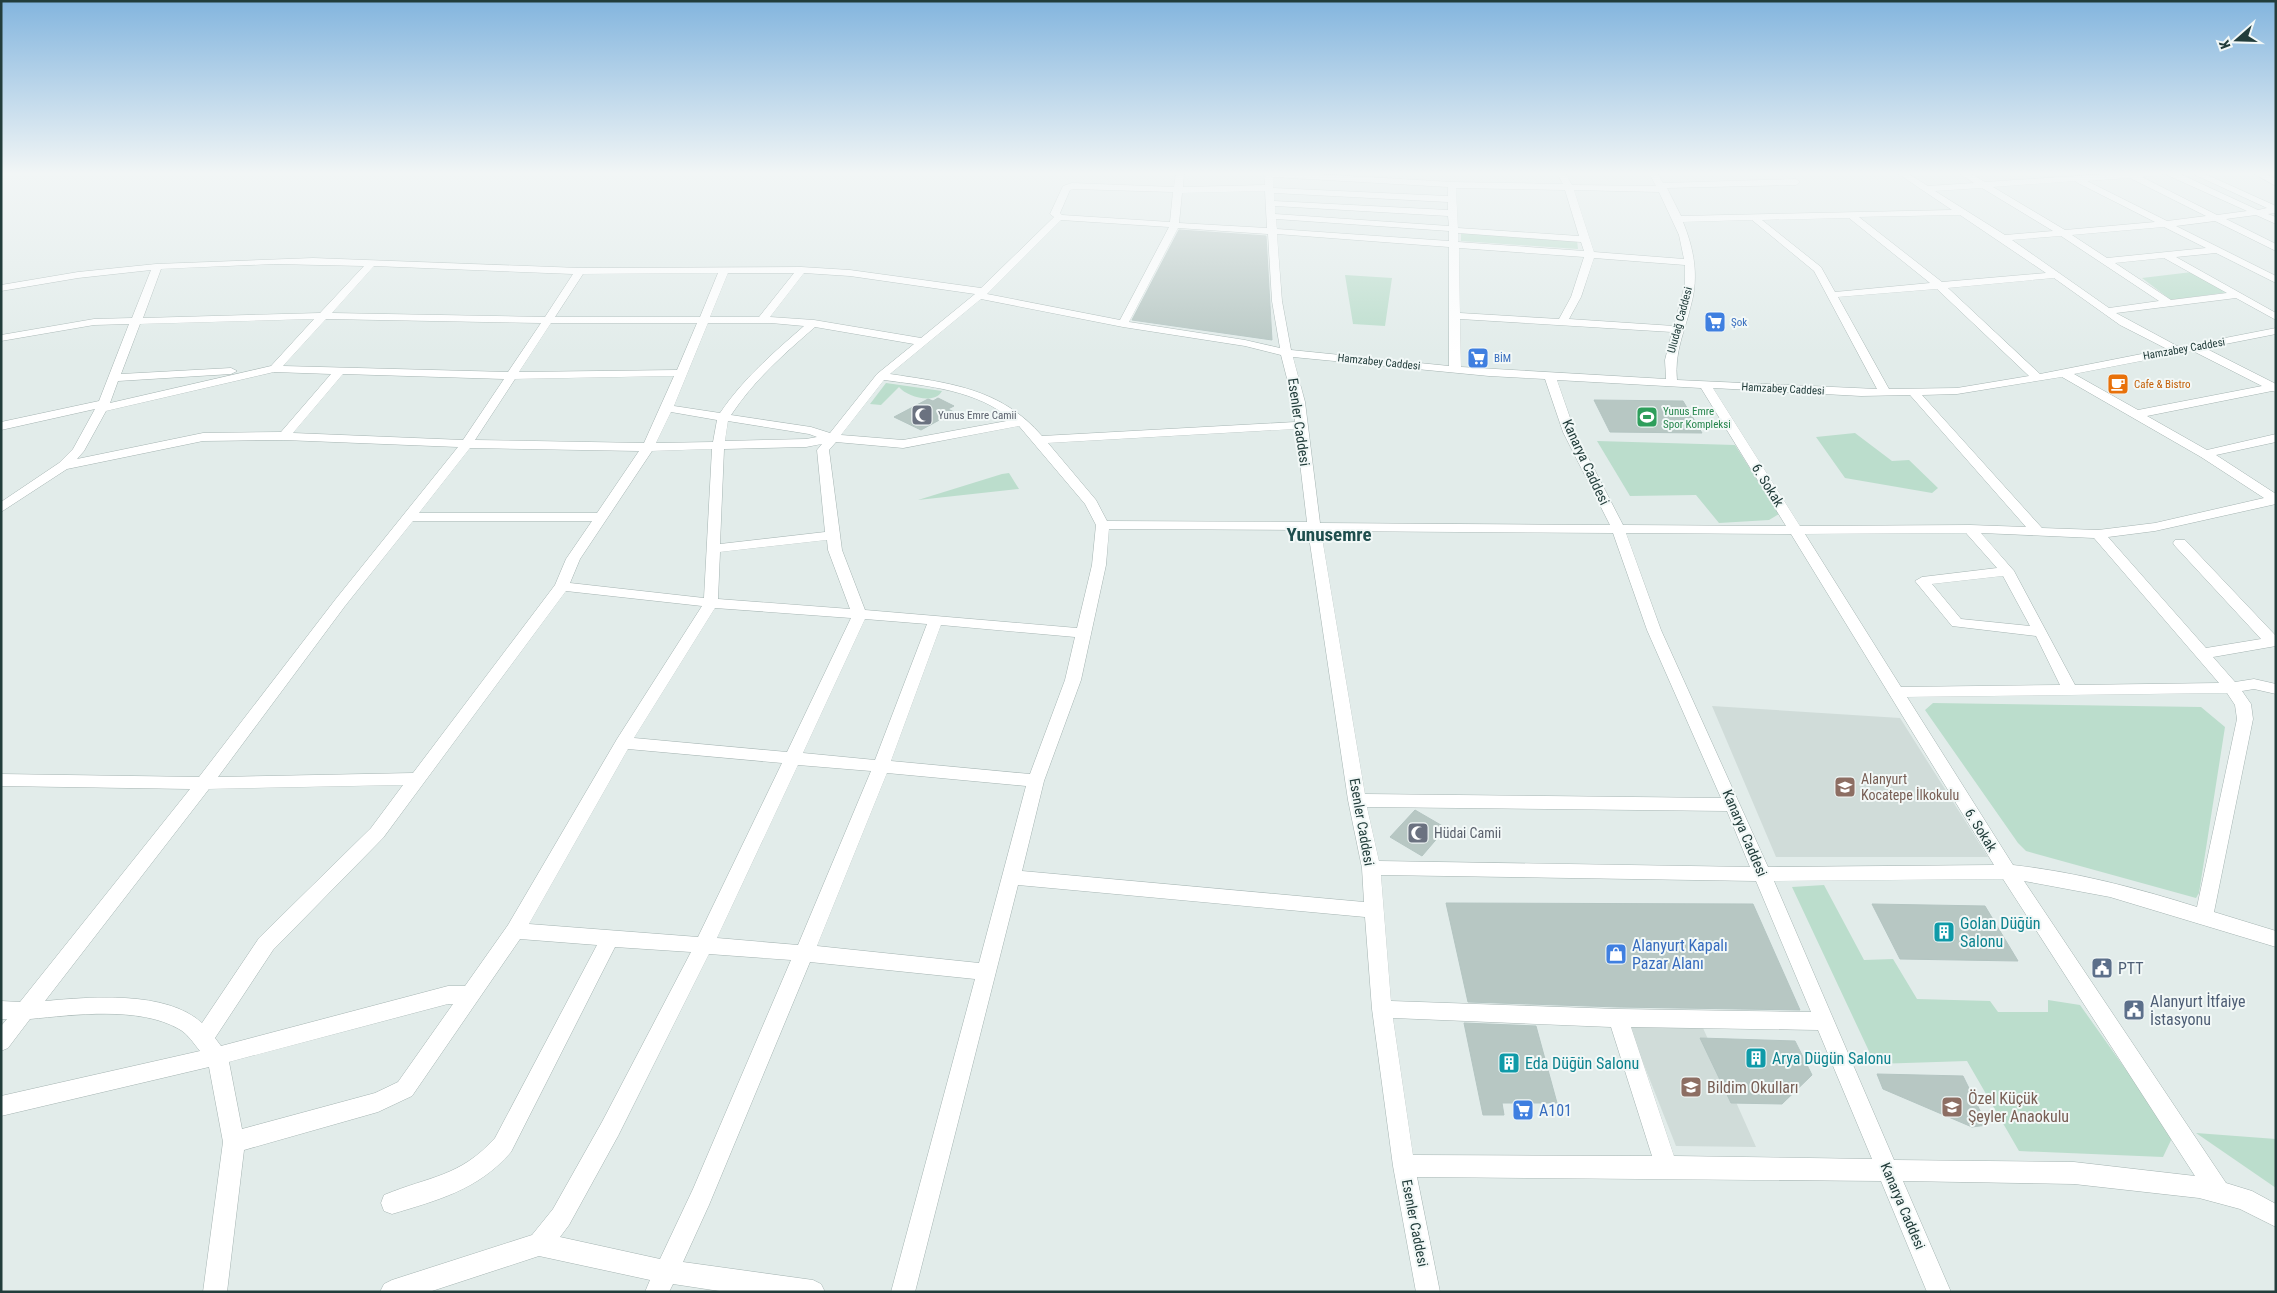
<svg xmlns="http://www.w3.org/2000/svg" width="2277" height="1293" viewBox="0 0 2277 1293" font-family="'Roboto Condensed',sans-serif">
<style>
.built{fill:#d0dcd9}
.green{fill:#bdc}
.building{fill:#b7c7c3;stroke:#b4c5c2}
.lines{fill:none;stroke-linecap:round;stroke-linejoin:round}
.minor-casing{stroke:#a5b4b2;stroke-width:1}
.minor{fill:#fff;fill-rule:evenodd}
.labels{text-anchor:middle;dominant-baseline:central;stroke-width:4;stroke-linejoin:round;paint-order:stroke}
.far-street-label{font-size:11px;fill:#223d3b;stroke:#f2f8f7}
.far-shop-label{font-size:11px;fill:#366cbe;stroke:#f2f8f7;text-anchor:start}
.far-food-label{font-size:11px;fill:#c56008;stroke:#f2f8f7;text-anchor:start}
.far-leisure-label{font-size:11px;fill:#27864d;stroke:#f2f8f7;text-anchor:start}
.far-worship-label{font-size:11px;fill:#5b616d;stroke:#f2f8f7;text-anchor:start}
.street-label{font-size:14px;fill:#223d3b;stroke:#f2f8f7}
.education-label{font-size:14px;fill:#785e54;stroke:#f2f8f7;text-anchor:start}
.worship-label{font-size:14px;fill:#5b616d;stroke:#f2f8f7;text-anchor:start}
.near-culture-label{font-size:16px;fill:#0d838f;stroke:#f2f8f7;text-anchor:start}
.near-shop-label{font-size:16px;fill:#366cbe;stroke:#f2f8f7;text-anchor:start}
.near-service-label{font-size:16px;fill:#4e5e75;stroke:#f2f8f7;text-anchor:start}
.near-education-label{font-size:16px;fill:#785e54;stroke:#f2f8f7;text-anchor:start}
.district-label{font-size:19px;font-weight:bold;fill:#1e4e4d;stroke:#f2f8f7}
</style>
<rect width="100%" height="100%" fill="#e2ecea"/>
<!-- built -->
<path class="built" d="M1712 706 1900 718 1988 857H1776Z
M1629 1027 1703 1028 1756 1147 1676 1146Z"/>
<!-- green -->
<path class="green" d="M1461 233 1577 240 1578 249 1461 241Z
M2192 272 2229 292 2171 300 2142 278Z
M1345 275 1392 278 1385 326 1353 324Z
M886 383 942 391C935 405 907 397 899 387L881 405 870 404Z
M1855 433 1892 461 1909 460 1938 488 1932 493 1845 478 1816 437Z
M1597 441 1735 445 1779 514 1769 520 1719 523 1696 495 1630 496Z
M1009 473 1019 489 918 500 1002 474Z
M1933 703 2201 707 2225 727 2199 893 2196 898 2026 851 2018 843 1925 710Z
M1824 885 1864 960 1893 959 1917 999 1990 1001 1998 1012H2048V1000L2080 1005 2173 1136 2163 1157 2019 1151 1967 1061 1875 1064 1792 887Z
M2196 1133 2276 1139V1188Z"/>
<!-- building -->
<path class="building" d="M1179 230 1266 236 1272 340 1132 320Z
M938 398 954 406 948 409 954 412 921 430 894 417 928 399 933 401Z
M1594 400 1683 401 1702 433 1610 432Z
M1415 810 1446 828 1422 856 1390 837Z
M1446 903 1753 904 1800 1010 1618 1007 1468 1002Z
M1872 904 1985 906 2018 961 1900 959Z
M1464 1023 1536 1026 1557 1103H1502L1504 1115H1483Z
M1700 1038 1795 1041 1812 1075 1782 1104 1731 1103Z
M1877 1074 1963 1076 1987 1125 1972 1127 1883 1089Z"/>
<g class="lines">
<!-- minor casing -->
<g class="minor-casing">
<path id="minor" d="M1176 173H1184L1183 187 1265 185 1264 173H1299L1452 182 1563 184 1557 173H1565L1572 185 1656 186 1649 173H1657L1663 183 1796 179 1800 182 1796 185 1667 188 1681 216 1952 210 1897 173H1907L1928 186 1974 183 1959 173H1970L1985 182 2121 173H2178L2258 210 2267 208 2191 173H2203L2276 206V213L2268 214 2276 217V224L2256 215 2226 219 2276 244V251L2215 221 2176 226 2276 276V283L2216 253 2176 257 2276 313V320L2236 298 2116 313 2179 347 2276 328V334L2205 348 2276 384V392L2272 391 2147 416 2207 450 2276 434V442L2216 455 2276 494V504L2155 531 2108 537 2206 648 2261 639 2175 546 2173 543 2175 540H2185L2276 636V646L2213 657 2235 682 2254 679 2276 684V694L2254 689 2242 691 2251 704 2253 719 2214 912 2276 931V947L2110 897 2024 881 2226 1183 2252 1191 2276 1204V1227L2240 1209 2199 1198 2074 1184 1903 1181 1951 1292H1927L1881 1181 1417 1177 1440 1292H1416L1393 1166 1372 1009 1365 917 1018 885 915 1292H891L975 979 810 962 709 1205 683 1262 813 1280 821 1284 825 1292H726L673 1284 669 1292H645L650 1280 539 1256 429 1292H380L384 1284 392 1280 532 1235 553 1209 602 1122 691 952 615 947 511 1152C478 1190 438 1200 392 1214L384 1211 381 1203 384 1195C430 1176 460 1177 495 1138L597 945 520 939 412 1096 378 1112 244 1150 227 1292H203L223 1142 209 1067 1 1116V1096L200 1051C194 1044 188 1034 179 1029 139 1006 74 1015 30 1019L8 1048 1 1051V1026L7 1019H1V1001L20 1002 190 789 1 786V774L199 777 335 600 458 447 284 440 203 441 67 469 1 512V502L59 463 73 449 95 409 1 430V422L99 401 129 324 94 325 1 341V335L94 319 132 318 151 270 78 278 1 291V285L78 272 156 264 313 258 580 268 801 267 850 270 981 288 1054 217 1050 214 1063 186 1072 183 1174 187ZM2166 174 2167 175 2247 211 2217 215 2142 177ZM1273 177 1448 187V196L1273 188ZM2130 178 2206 216 2167 221 2087 181ZM2076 181V182L2155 222 2065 230 1993 187ZM1456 188 1565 190 1579 236 1458 228ZM1982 188 2053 231 2005 235 1935 191ZM1073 189 1173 192 1170 222 1062 215 1060 213 1070 190ZM1574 190 1659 192 1679 235 1684 259 1594 252ZM1265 191 1267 228 1179 223 1182 193ZM1274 193 1448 202V210L1274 201ZM1275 206 1448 216 1449 226 1275 214ZM1960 215 2046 273 1942 282 1859 217ZM1849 218 1930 283 1835 292 1821 267 1762 220ZM1276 219 1449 231V241L1277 229ZM1061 220 1169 227 1120 320 987 294ZM1752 220 1814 271 1877 389 1677 380C1674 352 1685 331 1691 305 1699 276 1694 249 1683 222ZM2164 227 2206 248 2107 258 2072 235ZM1178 228 1268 234 1272 301 1280 348 1245 340 1129 322ZM1458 233 1581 242 1584 251 1458 242ZM1277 234 1449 247V366L1291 350 1282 301ZM2061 236 2159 301 2109 308 2012 240ZM1459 248 1584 257 1571 297 1559 319 1460 313ZM1594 258 1685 265V284L1674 326 1569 319 1581 297ZM2164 258 2227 293 2171 300 2115 263ZM274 264 364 266 320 313 143 318 161 269ZM374 266 573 274 545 317 332 313ZM718 273 700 317H555L583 274ZM728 273H794L759 317H710ZM804 273 850 276 975 294 921 338 814 320 770 317ZM2054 278 2120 325 2167 349 2040 374 1948 288ZM1937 289 2029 376 1957 388 1889 389 1838 297ZM981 299 1123 327 1245 346 1281 355 1293 402 1295 422 1042 436C1001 388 949 383 890 374ZM314 319 271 366 110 403 118 381 231 374 237 371 231 368 121 374 140 324ZM326 319 541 323 508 372 283 366ZM1460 319 1672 332 1665 360 1666 379 1461 367ZM551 323H697L677 370 519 372ZM708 323H771L804 326C773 353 743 379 720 413L674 406ZM815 327 914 344 877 374 830 433 811 427 731 415C754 380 784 354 815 327ZM2193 351 2262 386 2138 410 2074 374ZM1293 357 1489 376 1545 379 1563 432 1610 525 1320 523 1305 402ZM274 372 331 374 281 432 203 433 77 459 84 451 106 411ZM343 374 504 379 463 440 293 433ZM674 376 644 443 475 440 515 379ZM2062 377 2201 457 2264 498 2155 523 2098 530 2042 528 1922 395 1957 394ZM884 380C928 386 977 390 1012 420L903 440 841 435ZM1557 380 1701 388 1786 526 1623 525 1575 432ZM1713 388 1861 396 1910 395 2026 527 1970 525 1800 526ZM671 412 717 420 713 442 656 443ZM728 421 809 434 817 437 806 439 725 441ZM1019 426 1085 504 1096 525 1092 565 1077 628 865 610 842 550 829 450 836 442 903 448ZM1296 429 1307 522 1107 521 1096 500 1048 443ZM822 444 817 450 825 532 720 544 724 449 806 447ZM470 448 639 451 597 513H419ZM712 449 704 598 570 583 580 559 652 451ZM413 521H592L566 559 555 585 413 773 218 777 345 606ZM1109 529 1308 530 1348 800 1362 868 1364 902 1022 871 1044 781 1081 680 1106 565ZM1321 531 1613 533 1647 630 1721 798 1365 794ZM1626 533 1791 534 1994 865 1768 867 1661 630ZM1966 533 1997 568 1922 577 1915 581 1952 626 2036 636 2060 685 1901 687 1805 534ZM1981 533 2094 538 2219 683 2075 685 2014 571ZM827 540 828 550 850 609 718 599 720 552ZM2003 576 2030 626 1961 619 1932 584ZM566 591 702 606 617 739 508 925 465 986H448L221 1046 215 1038 273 950 383 838ZM715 608 851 618 787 752 634 738ZM865 619 927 624 875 760 803 753ZM941 625 1075 637 1065 680 1030 774 891 761ZM2227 693 2235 705 2237 719 2197 907C2137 888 2076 872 2013 865L1907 697ZM628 749 782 763 698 937 529 924ZM798 765 871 771 798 945 717 938ZM887 773 1026 786 979 963 817 946ZM403 785 371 828 259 938 202 1023C166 990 90 997 45 1001L209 789ZM1367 807 1727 811 1750 867 1379 861ZM1381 875 1756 881 1811 1012 1618 1009 1391 1001ZM2003 879 2195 1176 2074 1162 1894 1160 1774 881ZM709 954 791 960 693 1189 660 1259 560 1237 569 1225 618 1136ZM448 1004H453L398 1082 375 1093 242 1129 229 1062ZM1393 1018 1611 1027 1652 1156 1413 1155ZM1631 1027 1818 1030 1872 1159 1674 1156Z
M2253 173H2264L2276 179V186Z"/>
</g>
<!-- minor -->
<use href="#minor" class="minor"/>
</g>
<!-- sky -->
<linearGradient id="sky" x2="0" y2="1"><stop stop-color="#83b5de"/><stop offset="0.49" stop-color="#f2f6f6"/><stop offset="1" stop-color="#f2f6f6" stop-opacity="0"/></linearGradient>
<rect width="2277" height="354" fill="url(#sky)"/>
<!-- icons -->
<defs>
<g id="supermarket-square" transform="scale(1.125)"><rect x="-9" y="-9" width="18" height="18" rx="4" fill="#3f7fe0" stroke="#f2f8f7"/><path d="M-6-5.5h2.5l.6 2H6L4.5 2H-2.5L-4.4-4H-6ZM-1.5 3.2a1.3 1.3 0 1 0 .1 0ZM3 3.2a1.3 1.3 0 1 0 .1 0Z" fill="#fff"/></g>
<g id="cafe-square" transform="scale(1.125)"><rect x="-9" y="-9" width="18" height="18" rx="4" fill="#e8710a" stroke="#f2f8f7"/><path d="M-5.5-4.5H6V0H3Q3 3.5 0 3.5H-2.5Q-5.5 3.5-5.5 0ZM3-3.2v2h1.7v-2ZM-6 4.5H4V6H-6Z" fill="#fff"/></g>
<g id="mosque-square" transform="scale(1.125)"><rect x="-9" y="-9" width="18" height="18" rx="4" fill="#6b7280" stroke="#f2f8f7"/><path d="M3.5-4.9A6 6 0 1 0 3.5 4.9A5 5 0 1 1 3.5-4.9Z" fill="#fff"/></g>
<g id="stadium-square" transform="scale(1.125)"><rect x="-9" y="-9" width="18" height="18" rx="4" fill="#2e9e5b" stroke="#f2f8f7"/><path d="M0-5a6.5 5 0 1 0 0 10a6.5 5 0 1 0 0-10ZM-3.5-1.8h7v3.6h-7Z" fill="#fff"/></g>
<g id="school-square" transform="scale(1.125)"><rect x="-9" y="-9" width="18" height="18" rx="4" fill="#8d6e63" stroke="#f2f8f7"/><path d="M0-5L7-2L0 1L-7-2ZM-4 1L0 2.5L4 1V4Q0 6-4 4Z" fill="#fff"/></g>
<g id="building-square" transform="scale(1.125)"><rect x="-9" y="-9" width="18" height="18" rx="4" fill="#0f9aa8" stroke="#f2f8f7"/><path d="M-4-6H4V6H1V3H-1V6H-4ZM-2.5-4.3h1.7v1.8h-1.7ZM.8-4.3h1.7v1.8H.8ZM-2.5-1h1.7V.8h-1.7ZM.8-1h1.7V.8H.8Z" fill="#fff"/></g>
<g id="shop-square" transform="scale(1.125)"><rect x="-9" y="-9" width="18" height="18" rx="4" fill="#3f7fe0" stroke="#f2f8f7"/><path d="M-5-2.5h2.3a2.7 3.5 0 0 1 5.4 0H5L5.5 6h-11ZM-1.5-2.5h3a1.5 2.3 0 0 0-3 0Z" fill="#fff"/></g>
<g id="civic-square" transform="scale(1.125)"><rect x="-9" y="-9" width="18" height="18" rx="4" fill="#5c6f8a" stroke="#f2f8f7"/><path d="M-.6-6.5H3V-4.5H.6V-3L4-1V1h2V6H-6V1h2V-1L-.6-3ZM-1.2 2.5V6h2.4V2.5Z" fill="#fff"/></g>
</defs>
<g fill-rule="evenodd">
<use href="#supermarket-square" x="1715" y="322"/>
<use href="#supermarket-square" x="1478" y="358"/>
<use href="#cafe-square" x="2118" y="384"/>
<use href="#mosque-square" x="922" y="415"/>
<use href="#stadium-square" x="1647" y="417"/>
<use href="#school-square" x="1845" y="787"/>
<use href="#mosque-square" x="1418" y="833"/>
<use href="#building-square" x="1944" y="932"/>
<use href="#shop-square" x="1616" y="954"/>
<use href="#civic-square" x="2102" y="968"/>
<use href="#civic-square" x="2134" y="1010"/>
<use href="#building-square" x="1756" y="1058"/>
<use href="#building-square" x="1509" y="1063"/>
<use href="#school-square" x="1691" y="1087"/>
<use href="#school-square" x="1952" y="1107"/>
<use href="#supermarket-square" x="1523" y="1110"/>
</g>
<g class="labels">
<!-- far-street labels -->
<g class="far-street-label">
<text transform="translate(1680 320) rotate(-75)">Uludağ Caddesi</text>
<text transform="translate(2184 349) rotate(-10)">Hamzabey Caddesi</text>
<text transform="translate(1379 362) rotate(6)">Hamzabey Caddesi</text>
<text transform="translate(1783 389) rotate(3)">Hamzabey Caddesi</text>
</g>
<!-- far-shop labels -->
<g class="far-shop-label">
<text x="1731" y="322">Şok</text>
<text x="1494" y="358">BİM</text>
</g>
<!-- far-food labels -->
<g class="far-food-label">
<text x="2134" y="384">Cafe &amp; Bistro</text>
</g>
<!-- far-leisure labels -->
<g class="far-leisure-label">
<text x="1663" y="411">Yunus Emre<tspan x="1663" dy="13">Spor Kompleksi</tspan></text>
</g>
<!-- far-worship labels -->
<g class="far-worship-label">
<text x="938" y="415">Yunus Emre Camii</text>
</g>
<!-- street labels -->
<g class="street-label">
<text transform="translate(1299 422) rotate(82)">Esenler Caddesi</text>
<text transform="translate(1586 462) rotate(65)">Kanarya Caddesi</text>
<text transform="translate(1768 485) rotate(58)">6. Sokak</text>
<text transform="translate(1362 822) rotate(80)">Esenler Caddesi</text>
<text transform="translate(1981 830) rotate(58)">6. Sokak</text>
<text transform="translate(1745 833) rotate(67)">Kanarya Caddesi</text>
<text transform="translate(1903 1206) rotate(67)">Kanarya Caddesi</text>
<text transform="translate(1415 1223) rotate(79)">Esenler Caddesi</text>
</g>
<!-- education labels -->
<g class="education-label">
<text x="1861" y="779">Alanyurt<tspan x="1861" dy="16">Kocatepe İlkokulu</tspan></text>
</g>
<!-- worship labels -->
<g class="worship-label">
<text x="1434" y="833">Hüdai Camii</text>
</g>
<!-- near-culture labels -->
<g class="near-culture-label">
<text x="1960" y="923">Golan Düğün<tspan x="1960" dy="18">Salonu</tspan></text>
<text x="1772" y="1058">Arya Dügün Salonu</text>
<text x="1525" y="1063">Eda Düğün Salonu</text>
</g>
<!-- near-shop labels -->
<g class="near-shop-label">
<text x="1632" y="945">Alanyurt Kapalı<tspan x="1632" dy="18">Pazar Alanı</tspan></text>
<text x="1539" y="1110">A101</text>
</g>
<!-- near-service labels -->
<g class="near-service-label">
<text x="2118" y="968">PTT</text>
<text x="2150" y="1001">Alanyurt İtfaiye<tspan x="2150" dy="18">İstasyonu</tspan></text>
</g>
<!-- near-education labels -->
<g class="near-education-label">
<text x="1707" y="1087">Bildim Okulları</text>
<text x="1968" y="1098">Özel Küçük<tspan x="1968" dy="18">Şeyler Anaokulu</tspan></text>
</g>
<!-- district labels -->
<g class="district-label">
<text x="1329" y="534">Yunusemre</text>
</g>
</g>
<!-- border -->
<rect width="2277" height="1293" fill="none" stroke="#223d3b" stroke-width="5"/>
<!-- north arrow -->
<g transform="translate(2237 40) rotate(250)" stroke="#f2f8f7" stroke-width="4" paint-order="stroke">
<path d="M0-4L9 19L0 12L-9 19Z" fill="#223d3b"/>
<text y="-8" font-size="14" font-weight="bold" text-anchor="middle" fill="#223d3b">K</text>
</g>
</svg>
